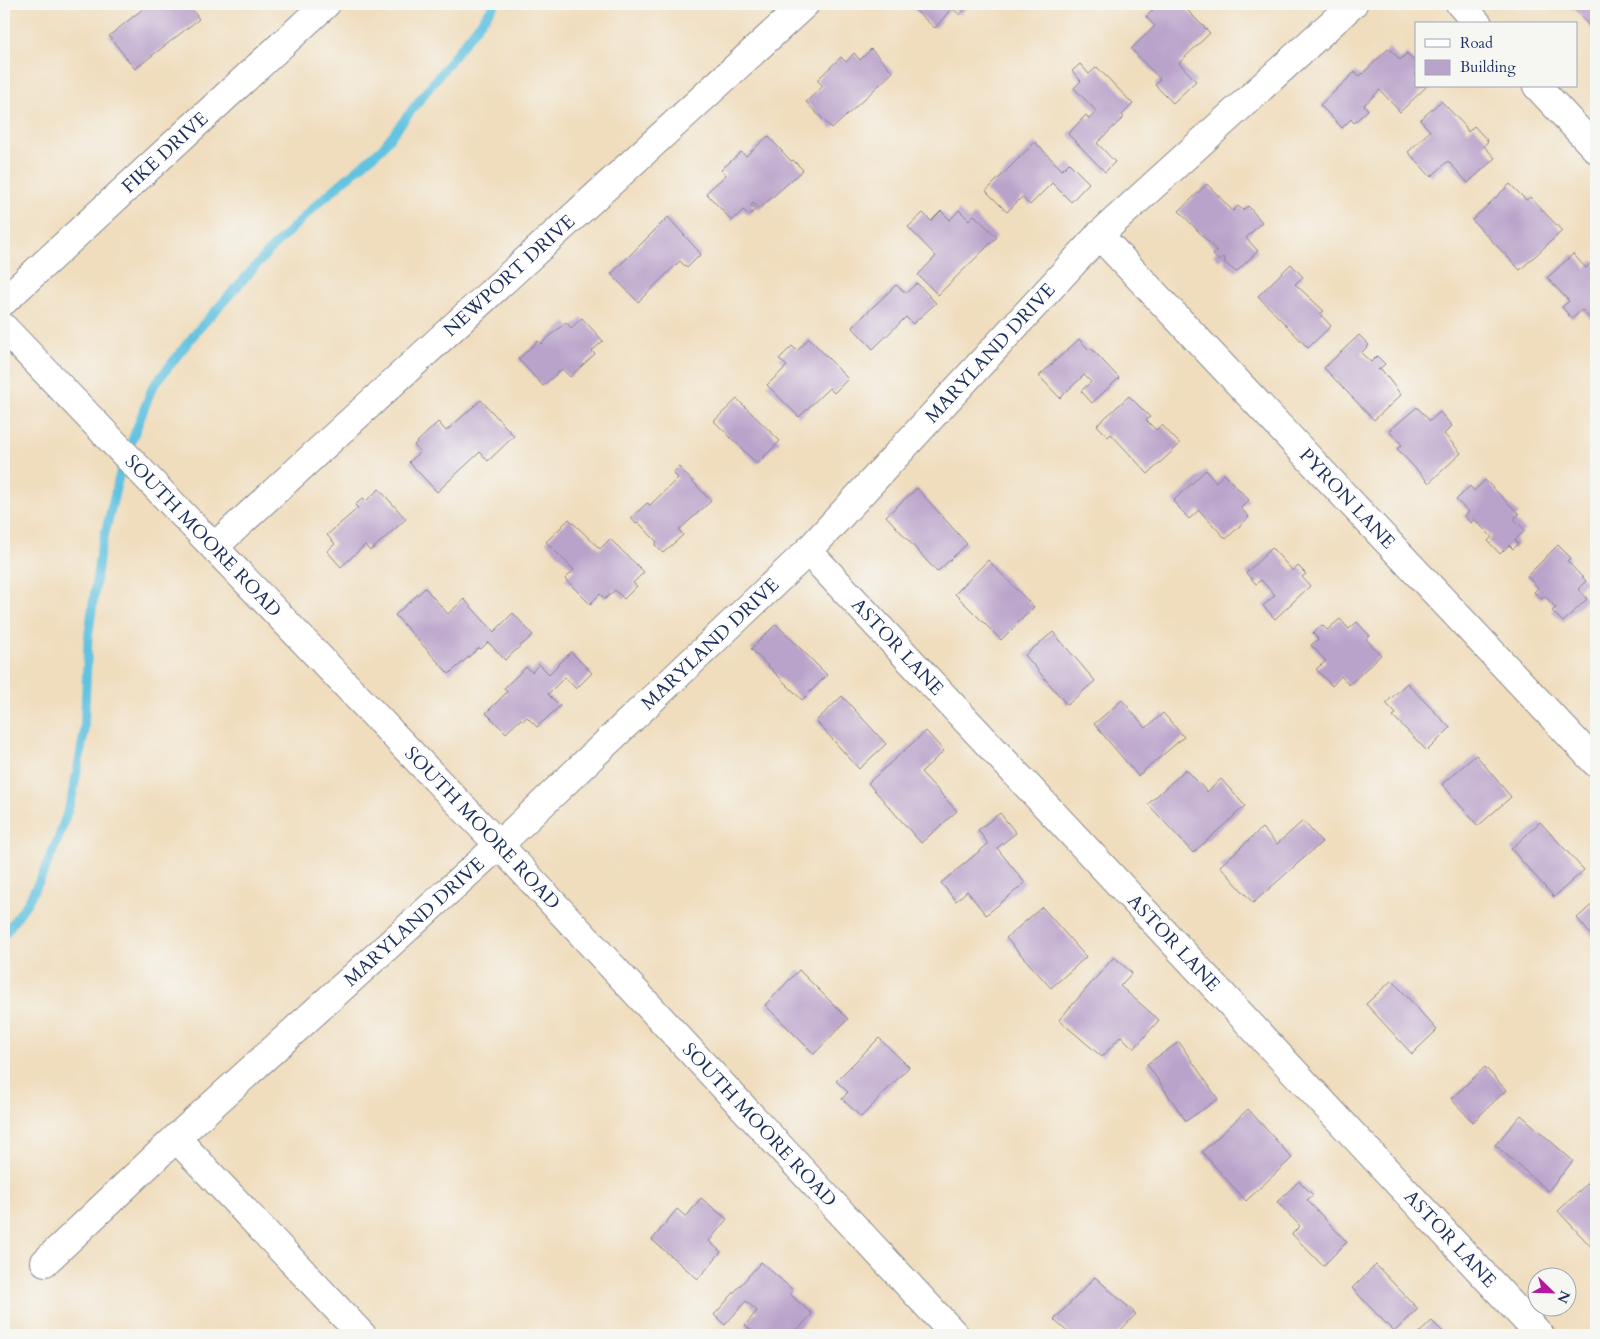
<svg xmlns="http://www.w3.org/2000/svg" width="1600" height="1339" viewBox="0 0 1600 1339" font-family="Cardo,serif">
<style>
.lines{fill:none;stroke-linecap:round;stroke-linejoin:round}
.stream{stroke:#62c3e0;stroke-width:9}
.building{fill:#baa3ca}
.minor-casing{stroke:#86868e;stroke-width:30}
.secondary-casing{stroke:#86868e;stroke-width:30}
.minor{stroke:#fff;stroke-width:28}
.secondary{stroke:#fff;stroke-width:28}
.labels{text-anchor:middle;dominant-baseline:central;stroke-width:5;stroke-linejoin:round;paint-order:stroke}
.street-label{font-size:19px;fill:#1b2f5e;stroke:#f6f6f2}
</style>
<rect width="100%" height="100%" fill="#f6f6f2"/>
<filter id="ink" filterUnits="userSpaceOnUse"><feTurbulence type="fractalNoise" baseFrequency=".02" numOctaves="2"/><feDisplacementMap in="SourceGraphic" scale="10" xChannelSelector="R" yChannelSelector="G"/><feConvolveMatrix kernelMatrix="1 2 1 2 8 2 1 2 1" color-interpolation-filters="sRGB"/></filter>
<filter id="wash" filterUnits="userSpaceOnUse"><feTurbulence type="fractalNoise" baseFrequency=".0096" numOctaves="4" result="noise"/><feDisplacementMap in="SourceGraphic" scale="20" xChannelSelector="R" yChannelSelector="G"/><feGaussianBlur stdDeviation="1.12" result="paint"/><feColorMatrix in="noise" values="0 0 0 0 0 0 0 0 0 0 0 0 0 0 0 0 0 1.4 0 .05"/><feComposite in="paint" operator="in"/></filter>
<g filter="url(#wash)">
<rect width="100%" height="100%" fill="#f0ddbd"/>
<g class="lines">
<!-- stream -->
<path class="stream" d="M4 935 27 903 41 878 58 839 72 798 84 734 88 639 100 553 121 469 152 388 197 331 270 250 316 205 382 148 495 4"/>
</g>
<g id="blocks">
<!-- building -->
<path class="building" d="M149 4H188L199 19 135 69 109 36Z
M908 4H970L960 15 952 8 935 28Z
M1159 4H1181L1210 33 1179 63 1196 81 1173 103 1155 85 1160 79 1131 49 1155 26 1146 17Z
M1567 4H1596V34L1574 8 1573 10Z
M1389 48 1400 60 1407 53 1416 63V86H1427L1400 112 1380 90 1364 105 1368 110 1354 123 1351 119 1342 128 1320 105 1355 72 1360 76Z
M871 49 893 72 832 129 806 102 823 86 817 80 841 57 846 62 854 53 860 60Z
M1080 64 1089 74 1097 67 1133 104 1122 115 1124 117 1097 143 1115 162 1105 172 1068 134 1086 115 1089 119 1097 112 1074 88 1081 81 1072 71Z
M1441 101 1465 126 1468 132 1474 126 1488 141 1484 146 1495 158 1468 183 1448 161 1431 177 1408 152 1430 131 1420 120Z
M768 136 791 161 793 160 803 170 759 209 753 203 751 205 755 210 749 215 743 210 732 221 706 193 726 175 721 170 741 152 746 156Z
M1035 142 1062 170 1069 163 1089 183 1071 202 1052 183 1030 205 1022 197 1007 212 986 191Z
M1207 184 1233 211 1238 206 1243 210 1248 206 1262 222 1246 238 1258 251 1236 272 1224 262 1225 260 1223 257 1219 261 1213 255 1217 251 1179 211Z
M1510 184 1526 200 1530 197 1562 231 1520 270 1472 220Z
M959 210 969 220 974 215 997 237 938 295 918 275 936 256 908 227 923 213 931 221 941 211 950 220Z
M668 217 701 254 687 268 680 261 638 302 611 274Z
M1573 254 1586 268 1593 260 1596 264V325L1582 310 1572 319 1562 307 1569 301 1547 278Z
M1291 264 1303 277 1295 284 1324 311 1320 314 1331 326 1308 348 1258 296Z
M917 283 936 303 913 324 906 317 873 349 852 327 896 285 906 293Z
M582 318 603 341 592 351 595 354 570 377 562 369 543 386 518 359 538 341 541 344 566 322 571 328Z
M1359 335 1369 345 1361 353 1371 362 1377 356 1385 364 1378 370 1381 369 1401 395 1374 420 1324 368Z
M809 338 848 379 834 393 829 388 799 417 767 385 787 366 779 359 792 346 797 351Z
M1079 339 1089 350 1091 348 1119 378 1092 403 1081 391 1091 382 1084 375 1060 398 1039 376Z
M1129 396 1150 417 1146 420 1156 430 1162 425 1180 444 1148 474 1111 434 1108 437 1097 425Z
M737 399 780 441 757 464 714 421Z
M481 400 514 436 488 461 480 452 437 492 409 462 420 452 414 445 438 422 446 431Z
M1417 407 1430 421 1440 412 1452 426 1444 434 1461 453 1429 483 1397 449 1402 445 1389 431Z
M679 467 711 501 679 530 683 535 663 553 655 545 657 542 638 522 636 524 631 518 647 503 650 505 678 478 673 473Z
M1206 470 1216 482 1224 474 1249 500 1241 508 1249 517 1226 539 1199 510 1189 519 1173 501Z
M1485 480 1519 514 1514 519 1525 530 1515 540 1518 544 1513 549 1509 545 1500 554 1488 541 1492 537 1474 519 1471 523 1464 516 1469 512 1456 500 1470 486 1474 491Z
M917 488 967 544 937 572 886 516Z
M379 489 406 519 370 551 365 545 341 567 327 551 335 544 327 535 358 508 355 505 363 498 366 501Z
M569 519 600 549 610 539 644 572 633 583 637 586 624 599 615 590 605 599 600 594 590 604 565 579 574 570 546 542Z
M1558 545 1571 558 1567 561 1586 581 1578 589 1587 599 1563 622 1552 611 1556 608 1545 596 1541 599 1534 592 1538 588 1527 576Z
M1272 548 1293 571 1298 566 1306 574 1302 577 1310 586 1275 619 1263 606 1275 595 1261 580 1256 584 1246 573Z
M988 560 1034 607 1001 640 955 594Z
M425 588 448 614 464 599 494 632 513 613 533 635 505 660 488 642 481 649 479 648 449 674 395 615Z
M1340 619 1349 629 1357 622 1370 636 1366 639 1381 655 1349 685 1341 676 1332 686 1316 669 1326 661 1311 645 1318 639 1313 633 1322 625 1327 630Z
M776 624 827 675 802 700 751 649Z
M1053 632 1095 681 1067 705 1025 655Z
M571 652 592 673 576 689 565 677 548 694 560 706 537 727 527 717 523 721 521 719 506 733 486 713 507 692 504 688 526 667 532 672 539 664 549 674Z
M1407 683 1450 728 1427 751 1393 716 1396 714 1386 703Z
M842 696 886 744 859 769 816 721Z
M1122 700 1146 728 1163 713 1184 737 1138 776 1094 724Z
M926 731 944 751 921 772 957 811 921 843 868 783Z
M1476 755 1511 797 1478 826 1442 784Z
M1186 769 1207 792 1221 779 1245 806 1193 853 1148 804Z
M1000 813 1016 833 997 848 1025 883 986 915 967 891 956 901 941 883 988 844 978 830Z
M1303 821 1322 842 1253 903 1220 866 1262 828 1277 844Z
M1540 822 1584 870 1554 897 1511 849Z
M1596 901V941L1577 918Z
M1042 907 1086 957 1051 988 1006 938Z
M1114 957 1132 973 1120 986 1159 1020 1134 1049 1121 1036 1102 1057 1059 1020Z
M799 970 848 1019 814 1054 765 1005Z
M1392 980 1437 1030 1412 1054 1366 1004Z
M879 1038 909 1067 861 1117 842 1099 848 1092 836 1081Z
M1179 1042 1218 1099 1186 1121 1147 1064Z
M1485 1067 1506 1090 1473 1122 1451 1099Z
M1248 1109 1292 1158 1246 1201 1202 1152Z
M1521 1115 1573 1161 1548 1191 1495 1145Z
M1299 1181 1313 1195 1307 1200 1347 1242 1323 1266 1292 1234 1300 1226 1277 1202Z
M1590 1181 1596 1187V1252L1558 1211Z
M701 1198 727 1219 709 1241 721 1252 698 1279 652 1240 677 1209 686 1217Z
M761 1262 793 1290 790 1294 812 1314 793 1335H756L745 1325 757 1311 746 1301 725 1325 714 1315Z
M1376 1265 1418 1309 1394 1332 1352 1288Z
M1095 1277 1136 1314 1116 1335H1071L1054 1320Z
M1432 1321 1446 1335H1417Z"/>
</g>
</g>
<g filter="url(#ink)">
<use href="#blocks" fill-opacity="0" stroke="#86868e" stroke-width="1"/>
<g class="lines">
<!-- minor casing -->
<g class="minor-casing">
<g id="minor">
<path d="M1460 4 1478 24"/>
<path d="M1537 86 1596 149"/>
<path id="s1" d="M1099 235 1596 763"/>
<path id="s2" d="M4 301 326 4"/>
<path id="s3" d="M214 547 805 4"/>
<path id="s4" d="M808 551 1540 1335"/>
<path d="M176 1138 362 1335"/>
<path id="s5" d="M45 1262 176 1138 499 845 808 551 1099 235 1353 4"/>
</g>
</g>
<!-- secondary casing -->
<g class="secondary-casing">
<g id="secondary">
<path id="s6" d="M4 328 499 845 955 1335"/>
</g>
</g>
<!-- minor -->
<use href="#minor" class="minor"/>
<!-- secondary -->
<use href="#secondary" class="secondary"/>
</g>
</g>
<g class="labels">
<!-- street labels -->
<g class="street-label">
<text stroke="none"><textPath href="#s2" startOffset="219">FIKE DRIVE</textPath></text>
<text stroke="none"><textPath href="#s3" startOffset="401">NEWPORT DRIVE</textPath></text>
<text stroke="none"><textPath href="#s5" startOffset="1312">MARYLAND DRIVE</textPath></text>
<text stroke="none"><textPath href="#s1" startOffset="362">PYRON LANE</textPath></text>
<text stroke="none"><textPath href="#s6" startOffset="288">SOUTH MOORE ROAD</textPath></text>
<text stroke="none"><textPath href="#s5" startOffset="908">MARYLAND DRIVE</textPath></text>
<text stroke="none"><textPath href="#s4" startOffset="131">ASTOR LANE</textPath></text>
<text stroke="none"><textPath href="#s6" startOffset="692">SOUTH MOORE ROAD</textPath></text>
<text stroke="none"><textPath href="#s5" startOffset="502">MARYLAND DRIVE</textPath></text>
<text stroke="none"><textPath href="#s4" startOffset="536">ASTOR LANE</textPath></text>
<text stroke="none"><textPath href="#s6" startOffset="1098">SOUTH MOORE ROAD</textPath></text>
<text stroke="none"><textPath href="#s4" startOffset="941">ASTOR LANE</textPath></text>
</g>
</g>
<!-- margin -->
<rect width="1600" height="1339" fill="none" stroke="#f6f6f2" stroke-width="20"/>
<!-- legend -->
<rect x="1415" y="22" width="162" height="65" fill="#f6f6f2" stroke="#9ea6b7"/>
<rect x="1425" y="39" width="25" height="8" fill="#ffffff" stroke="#9ea6b7"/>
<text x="1460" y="48" font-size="15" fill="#1b2f5e">Road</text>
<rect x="1425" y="60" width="25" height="15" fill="#baa3ca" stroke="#9ea6b7"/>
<text x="1460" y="72" font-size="15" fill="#1b2f5e">Building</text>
<!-- north arrow -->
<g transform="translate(1552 1292) rotate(113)"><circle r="24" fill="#f6f6f2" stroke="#9ea6b7"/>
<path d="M0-4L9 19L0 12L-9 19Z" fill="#b5179e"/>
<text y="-8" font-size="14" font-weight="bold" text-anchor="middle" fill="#1b2f5e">N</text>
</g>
</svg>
